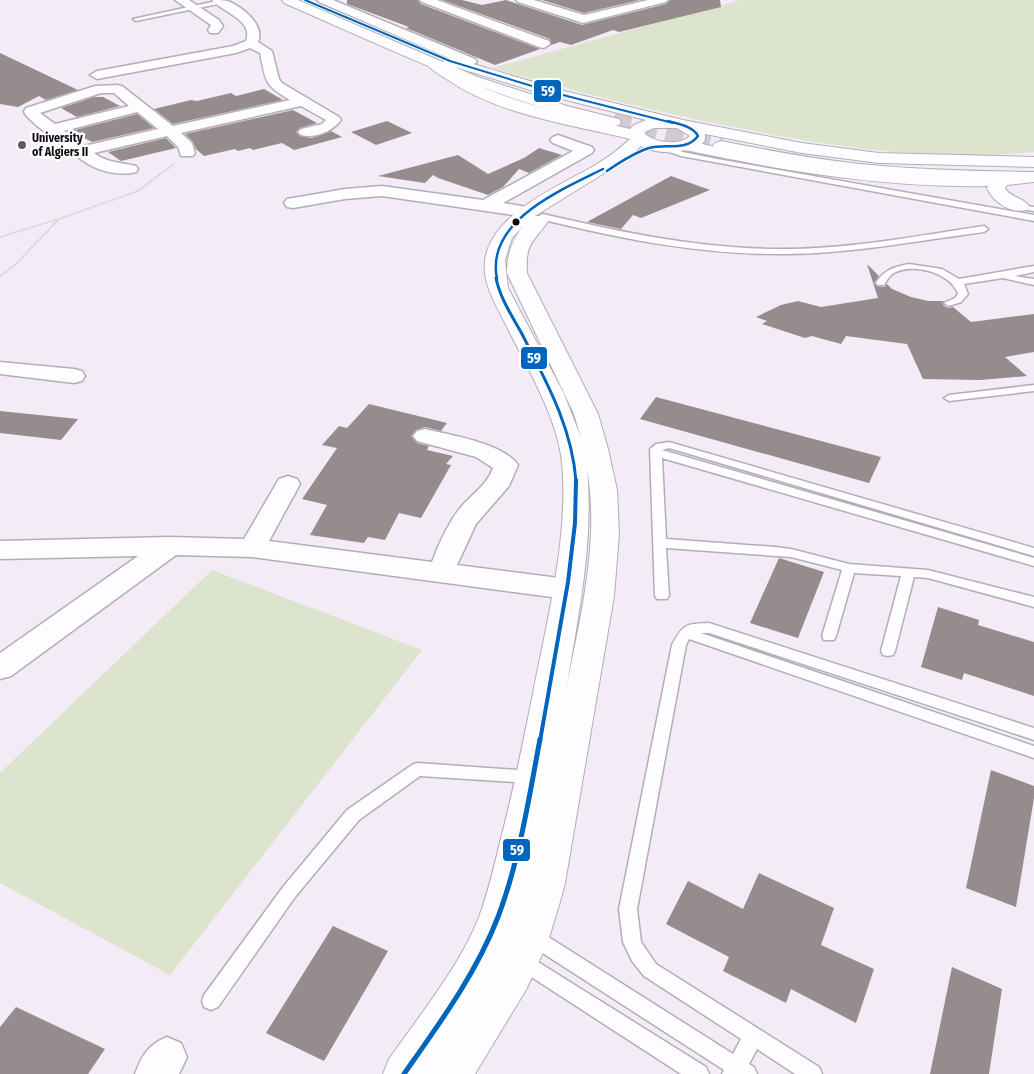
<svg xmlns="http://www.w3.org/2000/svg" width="1034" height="1074" viewBox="0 0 1034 1074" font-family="'Fira Sans Condensed',sans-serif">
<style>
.green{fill:#dce4ce}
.building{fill:#968c8e}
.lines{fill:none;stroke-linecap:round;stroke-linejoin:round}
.highway-tunnel-far1{stroke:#d1c9d4;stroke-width:14;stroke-dasharray:14 7;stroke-linecap:butt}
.highway-tunnel{stroke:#d1c9d4;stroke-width:18;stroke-dasharray:18 9;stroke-linecap:butt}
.lane-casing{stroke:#b4adb8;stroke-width:3}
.street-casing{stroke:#b4adb8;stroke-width:3}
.primary-casing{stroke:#b4adb8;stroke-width:2}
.highway-casing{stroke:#b4adb8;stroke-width:2}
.path{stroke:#d4d2d6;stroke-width:2;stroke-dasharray:2 1;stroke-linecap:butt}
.lane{fill:#fdfcfe;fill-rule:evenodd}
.street{fill:#fdfcfe;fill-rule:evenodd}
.primary{fill:#fdfcfe;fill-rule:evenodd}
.highway{fill:#fdfcfe;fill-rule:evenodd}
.bus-1-far4-casing{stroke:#fff;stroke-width:4}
.bus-1-far3-casing{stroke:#fff;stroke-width:5}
.bus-1-far2-casing{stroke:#fff;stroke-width:6}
.bus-1-far1-casing{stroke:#fff;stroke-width:8}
.bus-1-casing{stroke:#fff;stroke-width:9}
.bus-1-far4{stroke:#0065bd;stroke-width:2}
.bus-1-far3{stroke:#0065bd;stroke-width:2.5}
.bus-1-far2{stroke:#0065bd;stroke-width:3}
.bus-1-far1{stroke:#0065bd;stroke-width:4}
.bus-1{stroke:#0065bd;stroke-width:5}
.poi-dot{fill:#615964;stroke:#fff;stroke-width:2}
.bus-dot{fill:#120b16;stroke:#fff;stroke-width:2}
.labels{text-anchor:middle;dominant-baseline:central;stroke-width:5;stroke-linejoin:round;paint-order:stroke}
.far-poi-label{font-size:12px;font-weight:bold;fill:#120b16;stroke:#fff;text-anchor:start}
.line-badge{stroke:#fff;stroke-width:2}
.badge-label{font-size:14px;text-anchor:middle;font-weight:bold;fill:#fff}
</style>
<rect width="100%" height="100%" fill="#f3ebf6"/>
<!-- green -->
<path class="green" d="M740 0H1034V152C933 162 832 147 733 127 652 111 572 91 493 68Z
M212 570 422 650 170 975 0 883V773Z"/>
<!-- building -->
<path class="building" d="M347 0H418L421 4 540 49 495 65 406 28 409 27 347 4Z
M442 0H462L482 5 506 0 582 25 666 4 670 0H720L721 7 619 32 613 30 571 45 560 42 551 45 550 39Z
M542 0H640L584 13Z
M0 53 78 90 46 100 39 96 18 107 0 104Z
M264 89 283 100 173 124 154 109 191 100 197 101 231 93 236 96Z
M94 97H103L120 106 77 117 61 108Z
M293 110 317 123 300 128 296 132 300 136 312 138 331 131 342 137 294 150 282 143 253 150 250 148 238 151 235 149 204 156 196 149 193 142 185 134Z
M137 114 154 128 92 142 71 131Z
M387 121 412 133 376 145 351 132Z
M166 138 176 148 121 161 108 152Z
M539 148 562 155 529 173 519 169 503 187 488 195 438 178 433 175 425 183 378 176 458 155 488 174 524 158Z
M671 176 710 190 641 218 633 215 621 229 587 222Z
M867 264 879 276 874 283 877 286 884 287 887 284 892 289 911 297 928 301H944L943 305 948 308 953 307 971 322 1034 314V352L1005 357 1027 376 980 380 923 379 907 344 846 336 841 344 812 336 805 338 762 324 767 321 756 317 781 305 798 301 821 307 878 298Z
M656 397 881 457 869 483 640 419Z
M369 404 447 423 441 431 425 427 416 430 411 436 417 443 429 446 427 450 453 456 446 464 451 465 421 518 399 513 385 540 368 537 364 543 310 535 327 505 302 499 337 448 322 445 339 426 347 428Z
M0 411 78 419 61 440 0 433Z
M779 558 824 572 798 638 750 623Z
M938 607 979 620 978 625 1034 642V696L964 673 962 680 921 667Z
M991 770 1034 786V798L1016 907 966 888Z
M759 873 834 908 821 945 874 969 856 1023 791 989 786 1003 723 971 729 957 666 924 688 881 743 909Z
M333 926 388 951 324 1061 266 1033Z
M952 967 1002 989 989 1074H930Z
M16 1007 105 1049 88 1074H0V1027Z"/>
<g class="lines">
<!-- highway-tunnel-far1 -->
<path class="highway-tunnel-far1" d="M613 122 615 123"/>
<!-- highway-tunnel -->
<path class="highway-tunnel" d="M613 122 721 146"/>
<!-- lane casing -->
<g class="lane-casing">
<path id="lane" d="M221 0 223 3 136 21 133 19Z
M658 144H664L683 152 717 159 1034 215V221L681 156 658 148Z
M1009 203 1034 207V211L1009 207Z
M543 214C620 232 697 248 776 249 846 250 915 236 984 226L988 229 984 232C915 241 846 255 776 254 697 254 617 238 540 219V215Z
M909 264 942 269 959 279 1034 266V272L1015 276 1034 279V285L1003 278 964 284 968 294 961 302 949 306 944 303 955 298 958 294C951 272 909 261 891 275 888 278 886 282 884 285H878L876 283C885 269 894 267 909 264Z
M1034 385V391L949 401 944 398 949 395Z
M669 442 1034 548V556L669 448 662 450 1034 558V566L662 458 666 539 775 547 791 549 849 564 928 570 1034 597V607L928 578 914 577 895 651 893 655 888 656 883 655 881 651 901 576 854 573 836 636 834 640H824L822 636 842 570 791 557 666 548 669 596 667 599H657L655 596 650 449 656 444Z
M709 623 1034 728V740L709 633H701L1034 746V758L689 639 686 645 637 909 641 942 656 964 819 1067 822 1074H795L757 1049 749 1064 754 1067 757 1074H722L724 1070 527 943 524 937 527 931 533 929 539 931 733 1054 741 1039 644 976 632 961 623 942 619 909 672 645C683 624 686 624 709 623Z
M417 763 532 771 538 772 540 777 538 782 532 783 420 776 359 820 295 897 218 1007 211 1010 204 1007 202 1001 204 995 283 887 347 810 412 765Z
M522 952 706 1067 709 1074H681L516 967 513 961 516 955Z"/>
</g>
<!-- street casing -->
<g class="street-casing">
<path id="street" d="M175 0H189L219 20 223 26 218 33H210L208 30 211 25Z
M212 0C217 0 223 0 228 1 242 7 265 24 258 42L272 51 279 79 282 83 339 117 341 120C333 131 315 139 301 135L298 132 301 129 322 124 326 120 301 106 181 133 192 143 195 153 193 156H181L178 147 167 136 94 153C107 163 120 162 136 166L138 169 136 172C122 176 102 172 90 165 79 159 31 123 25 114L24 111 26 108 95 86 117 85 122 86 173 126 290 100C264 85 266 82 260 53L250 48 236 53 97 79 90 75 97 71 233 46 246 41C254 20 222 12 212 0ZM101 93H114L129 106 55 124 40 113ZM137 112 158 129 84 146 64 131Z
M317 0H333L475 59 477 62 470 66 465 65 319 2Z
M420 0H437L549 41 550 44 544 48 539 47 422 2Z
M516 0H534L584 15 648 0H668L666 2 583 23 518 2Z
M558 135 592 147 594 150 592 153 503 203 533 208 536 212 533 216 527 217 382 196 345 199 293 208 287 207 284 203 287 199 293 198 345 189 382 186 483 200 573 151 553 143 550 140 553 137Z
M0 362 74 369 82 371 85 376 82 381 74 383 0 374Z
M425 429C450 435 503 443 518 465L509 486 476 524 457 565 567 579 577 582 581 589 577 596 567 599 252 557 176 555 11 676 0 679V653L138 556 0 559V541L170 537 244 539 279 479 288 476 297 479 300 484 269 541 432 562C439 543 448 523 461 507 472 494 488 484 493 468L476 457 417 441 413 436 417 431Z
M167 1037 181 1043 187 1057 179 1074H135C142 1055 148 1045 167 1037Z"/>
</g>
<!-- primary casing -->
<g class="primary-casing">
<path id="primary" d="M450 57 560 90 683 120 802 143 879 153 1034 157V167L879 163 802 153 705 134V140L702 144C816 168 917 182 1034 172V182L1007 185 1005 188C1009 197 1023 197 1029 206L1026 210C1011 214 993 202 987 188L988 186C887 188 789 172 690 151 684 150 680 151 674 152 663 153 651 151 641 146L627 159 535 216H547L549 220C534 242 525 242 527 273L598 414 608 449 617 490 619 534 614 596 565 883 560 902 548 941 527 988 475 1074H383L389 1059C419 1016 460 966 479 917 488 893 494 867 500 842 513 793 523 743 533 693 547 621 571 527 561 455 554 412 527 367 508 329 498 308 482 285 485 261 490 215 557 187 592 167 606 159 618 150 630 139 568 124 498 115 445 78 439 74 431 70 427 64L434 60C444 62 452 70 460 76 470 81 481 87 492 91 536 109 583 118 630 129L634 125 646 120 550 96 445 64 443 61 445 58ZM654 128H677L690 136C679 146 656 143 645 134V132ZM530 219C514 234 507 251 507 273L574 414 581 438 564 394 508 288 505 260 512 238ZM587 469C600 542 580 618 566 690 578 617 594 543 587 469Z"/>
</g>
<!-- highway casing -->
<g class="highway-casing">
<path id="highway" d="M282 0H298L478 77 567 106 619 119 621 122 619 125C606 128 590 121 578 118 476 91 380 45 284 3Z
M721 141C767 150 813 159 860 164 917 170 976 171 1034 172V182C927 180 820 175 715 149L713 146 715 143Z"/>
</g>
<!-- path -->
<path class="path" d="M0 237 59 219 138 191 175 163
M0 276 15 265 59 219"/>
<!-- lane -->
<use href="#lane" class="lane"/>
<!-- street -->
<use href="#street" class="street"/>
<!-- primary -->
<use href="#primary" class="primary"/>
<!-- highway -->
<use href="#highway" class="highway"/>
<!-- bus-1-far4 casing -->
<g class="bus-1-far4-casing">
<path id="bus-1-far4" d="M305 0 450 61 555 93 673 123"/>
</g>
<!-- bus-1-far3 casing -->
<g class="bus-1-far3-casing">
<path id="bus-1-far3" d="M607 171C620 162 634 153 649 148 666 143 686 152 698 136 693 126 678 124 668 121
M497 279C485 221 561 190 603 169"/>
</g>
<!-- bus-1-far2 casing -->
<g class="bus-1-far2-casing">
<path id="bus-1-far2" d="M496 278C500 298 512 316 522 334 546 381 572 427 576 481"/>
</g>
<!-- bus-1-far1 casing -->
<g class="bus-1-far1-casing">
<path id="bus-1-far1" d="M540 741 568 582 575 523 576 480"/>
</g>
<!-- bus-1 casing -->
<g class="bus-1-casing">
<path id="bus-1" d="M404 1074C439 1024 476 974 498 917 519 862 529 798 540 739"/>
</g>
<!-- bus-1-far4 -->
<use href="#bus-1-far4" class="bus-1-far4"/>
<!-- bus-1-far3 -->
<use href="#bus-1-far3" class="bus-1-far3"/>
<!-- bus-1-far2 -->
<use href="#bus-1-far2" class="bus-1-far2"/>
<!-- bus-1-far1 -->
<use href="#bus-1-far1" class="bus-1-far1"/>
<!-- bus-1 -->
<use href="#bus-1" class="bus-1"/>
</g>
<!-- markers -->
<circle class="poi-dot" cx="22" cy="145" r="5"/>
<circle class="bus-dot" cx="516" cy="222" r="4.5"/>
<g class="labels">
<!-- far-poi labels -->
<g class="far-poi-label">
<text x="32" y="138">University<tspan x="32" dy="14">of Algiers II</tspan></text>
</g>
</g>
<g class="line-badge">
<rect x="533" y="79" width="29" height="24" rx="5" fill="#0065bd"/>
<rect x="520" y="346" width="28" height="24" rx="5" fill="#0065bd"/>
<rect x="502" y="838" width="29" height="24" rx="5" fill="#0065bd"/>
</g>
<g class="badge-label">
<text x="548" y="96">59</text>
<text x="534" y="363">59</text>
<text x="517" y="855">59</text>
</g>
</svg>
